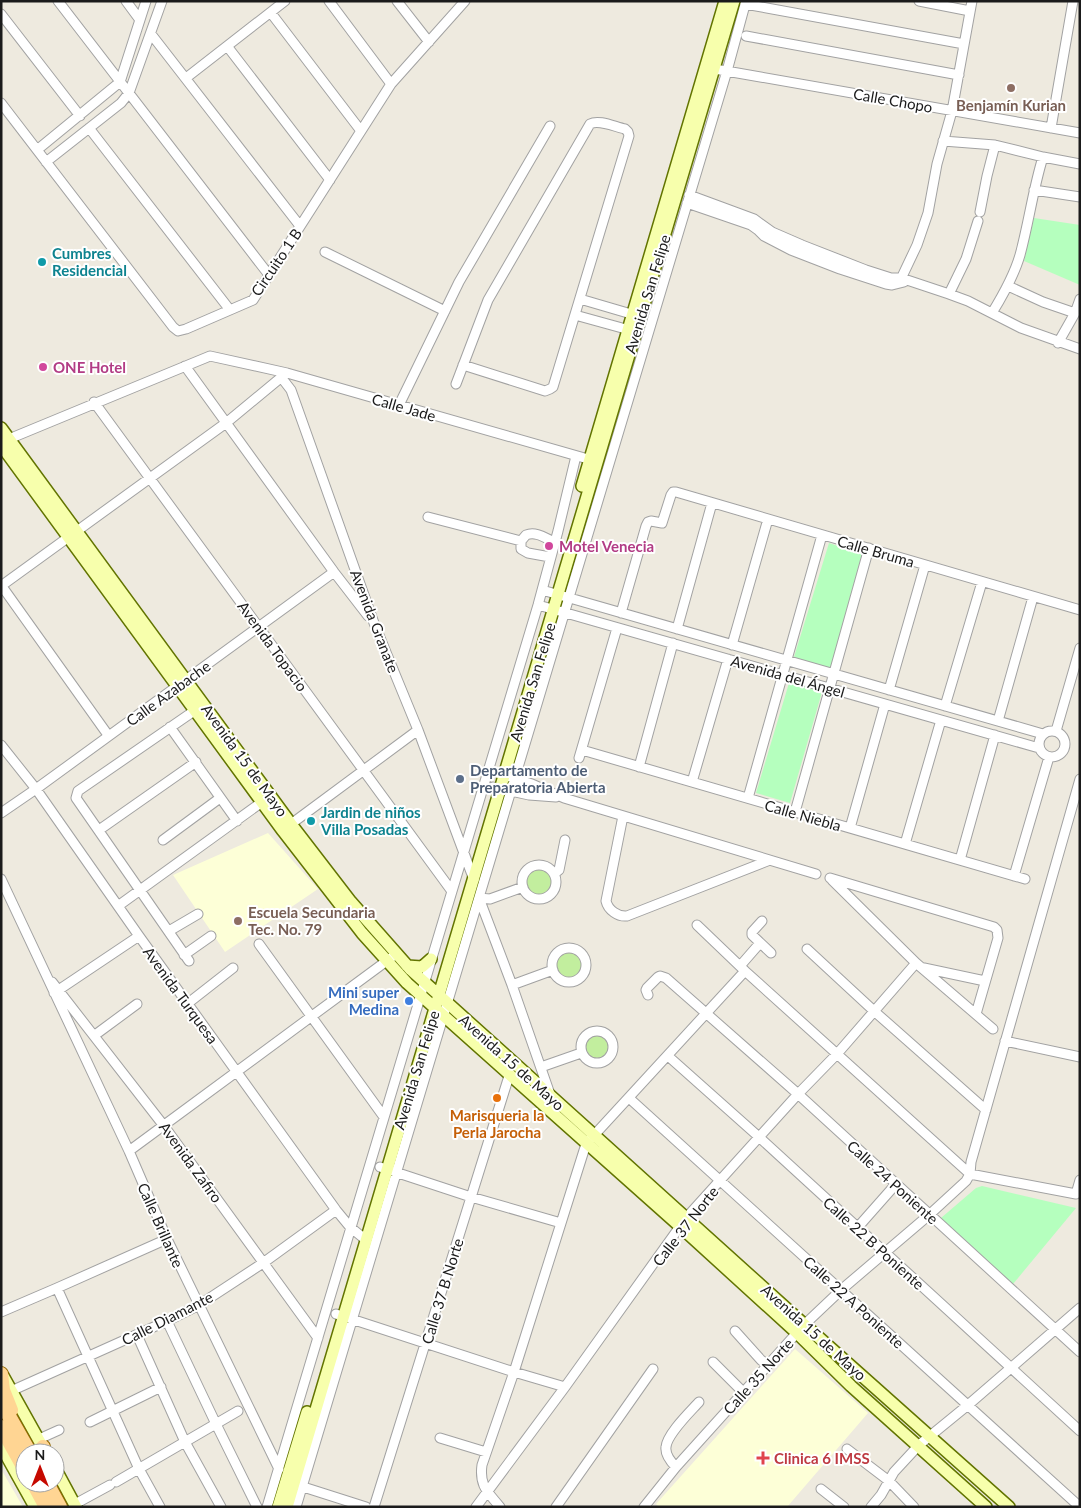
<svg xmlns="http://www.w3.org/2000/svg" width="1081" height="1508" viewBox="0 0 1081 1508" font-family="Lato,sans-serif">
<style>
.education{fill:#fdffd7}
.grass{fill:#c2ee9e}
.park{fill:#b5ffbe}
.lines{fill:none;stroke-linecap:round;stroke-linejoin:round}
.street-casing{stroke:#a2a2a2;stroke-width:11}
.secondary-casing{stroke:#627400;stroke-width:14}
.primary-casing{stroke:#926800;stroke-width:16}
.street{stroke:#fff;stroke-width:9}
.secondary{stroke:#f7ffac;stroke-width:11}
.primary{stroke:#ffd593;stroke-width:14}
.education-dot{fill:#8d6e63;stroke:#fff;stroke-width:2}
.culture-dot{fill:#0f9aa8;stroke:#fff;stroke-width:2}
.hotel-dot{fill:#d1479c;stroke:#fff;stroke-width:2}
.service-dot{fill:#5c6f8a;stroke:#fff;stroke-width:2}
.shop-dot{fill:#3f7fe0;stroke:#fff;stroke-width:2}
.food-dot{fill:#e8710a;stroke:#fff;stroke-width:2}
.health-dot{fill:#e0444e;stroke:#fff;stroke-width:2}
.labels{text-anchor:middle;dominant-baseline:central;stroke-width:4;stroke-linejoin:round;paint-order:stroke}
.street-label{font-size:15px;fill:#1b1b1b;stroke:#fff}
.education-label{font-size:15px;font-weight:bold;fill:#785e54;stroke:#fff}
.culture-label{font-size:15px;font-weight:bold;fill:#0d838f;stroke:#fff;text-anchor:start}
.hotel-label{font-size:15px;font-weight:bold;fill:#b23c85;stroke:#fff;text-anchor:start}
.service-label{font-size:15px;font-weight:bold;fill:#4e5e75;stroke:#fff;text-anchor:start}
.shop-label{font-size:15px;font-weight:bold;fill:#366cbe;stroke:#fff;text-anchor:end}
.food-label{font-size:15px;font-weight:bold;fill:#c56008;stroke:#fff}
.health-label{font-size:15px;font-weight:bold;fill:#be3a42;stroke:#fff;text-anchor:start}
</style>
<rect width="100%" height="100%" fill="#eeeadf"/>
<!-- education -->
<path class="education" d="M268 833 318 889 225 952 173 875Z
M795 1349 868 1413 787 1507H659L656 1504Z
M1 1469 23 1507H1Z"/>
<!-- grass -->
<path class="grass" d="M543 868 554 878 551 892 536 897 525 887 528 873Z
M573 951 583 961 580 975 565 980 555 970 558 956Z
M600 1034 611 1044 608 1058 593 1062 582 1052 585 1038Z"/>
<!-- park -->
<path class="park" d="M1034 218 1080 225V285L1024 261Z
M829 543 862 554 830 669 794 657Z
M789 683 822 692 790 803 756 793Z
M982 1186 1076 1208 1013 1284 941 1218 976 1188Z"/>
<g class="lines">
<!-- street casing -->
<g class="street-casing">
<path id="street" d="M58 1 269 275
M126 1 140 20
M329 1 391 84
M397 1 429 42
M919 1 970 11
M745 4 964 44
M271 13 361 131
M1 14 80 116
M151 34 300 226
M746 36 959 75
M227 46 330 180
M709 68 1080 133
M186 78 285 1
M1 103 173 327 178 331 186 329 253 300 391 84 465 1
M89 128 230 310
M1051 128 1073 1
M943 141 995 145 1043 157 1080 164
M37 150 120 82 146 1
M46 162 121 103 129 93 162 1
M1034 190 1080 197
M689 195 754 219 772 232 802 245 866 270 891 278H901L949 294 968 301 1021 328 1080 349
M687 203 751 225 758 230 764 236 791 250 840 269 886 284 892 285 904 282
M980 212 987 176 995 145
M325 252 445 311
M899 283 917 245 928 213 937 164 952 111 972 1
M1008 286 1043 302 1075 313
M949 294 966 259 978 221
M580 299 638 316
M992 313C1003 295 1014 276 1020 255 1029 222 1033 189 1043 157
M575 315 633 331
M1058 343 1075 313 1080 299
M185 366 334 572 368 616
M281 377 291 390 374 623 418 730 474 880
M456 384 488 300 590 124C599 119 615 127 625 129L628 132 629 136 553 387 550 389 545 391 463 365
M94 402 451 890
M399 405 459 282 550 126
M4 441 210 356 287 373 595 461
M428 517 521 541
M550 557 528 553 521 549V541L526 535C536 531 545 538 554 542
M1 585 108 735
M1 586 226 423 284 375
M542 590 1043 734
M538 605 1039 748
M621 613 646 526 648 522 651 521 662 523 671 495 673 492H676L1080 610
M677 629 712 503
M732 645 768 519
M889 690 925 565
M945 706 982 582
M998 721 1033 597
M170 727 237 821
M1039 744a13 13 0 1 1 26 0a13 13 0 1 1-26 0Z
M1056 731 1080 648
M1 745 36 789 139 936 336 1210 350 1227 366 1240
M582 750 1025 879
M579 758 617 628
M639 767 673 643
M497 773 532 784 564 798 816 874
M692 782 728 659
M493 787 529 795 556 797
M748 798 822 535
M795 812 869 548
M1 813 36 789 334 572
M623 816 606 901C608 910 618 917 627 916L770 860
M287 827 418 730
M850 828 885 704
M99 830 196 762
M163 840 220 798
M905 844 941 720
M960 860 995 735
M522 882a17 17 0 1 1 34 0a17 17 0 1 1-34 0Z
M554 874 559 870 565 840
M1014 876 1049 757
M830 878 994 927 997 930 998 938 976 1014
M1 879 129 1151 167 1239 279 1469
M832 880 916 963 993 1029
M479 898 512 985 551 1097
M479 898 490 899 523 887
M118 906 262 802
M762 921 752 932V935L771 953
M697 925 745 971 970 1174 1076 1194
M169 931 198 914
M259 944 384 1117
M552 965a17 17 0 1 1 34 0a17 17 0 1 1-34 0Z
M807 949 874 1011 986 1110
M184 955 211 936
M189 961 76 798 78 791 194 711
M740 966 760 943
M924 968 985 981
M52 982 164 1126 318 1338
M512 985 553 970
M54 993 139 936
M648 995 646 990 647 988 658 977 660 976 666 978 798 1094 1080 1352
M187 1004 233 968
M581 1047a16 16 0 1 1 32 0a16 16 0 1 1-32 0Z
M95 1035 137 1004
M1005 1041 1080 1057
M668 1056 759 1137 1080 1431
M541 1067 581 1053
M629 1098 1080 1507
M129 1151 392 957
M380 1167 471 1197 561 1223
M1076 1194 1080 1180
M858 1227 896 1184
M57 1288 139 1469 160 1507
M1 1312 57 1288 167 1239
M336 1314 514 1372 565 1387
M167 1321 216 1424 257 1507
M735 1331 761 1360 768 1365
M137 1335 185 1442 221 1507
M713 1362 743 1392
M11 1391 167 1321 199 1305 263 1263 336 1210
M90 1422 161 1387
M440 1438 486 1452
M39 1439 59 1430
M847 1449 889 1481 914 1507
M676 1467C671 1462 665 1454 666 1447 667 1434 690 1412 699 1402
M116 1482 238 1411
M297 1485 366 1507
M821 1489 844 1507
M75 1504 110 1485
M267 1507 538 605 558 531 576 456
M296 1507 727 71 746 1
M374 1507 509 1076
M476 1507 565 1387 686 1218 798 1094 837 1054 916 963
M500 1507C488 1492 479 1486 482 1465L514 1372 586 1144 745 971
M556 1507 653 1369
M644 1507 676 1467 804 1325 841 1290 929 1215 966 1181 970 1174 971 1162 1080 779
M871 1507 881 1495 894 1472 919 1445 968 1405 1080 1308"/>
</g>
<!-- secondary casing -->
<g class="secondary-casing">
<path id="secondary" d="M1 428 291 824 351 902 411 970 797 1318 1009 1507
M1 445 283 831 362 933 407 983 674 1221 797 1333 851 1386 986 1507
M582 486 725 1
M407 966 422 967 431 959
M3 1376 46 1453
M1 1446 35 1507
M55 1468 76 1507
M278 1507 307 1412
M287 1507 734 1"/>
</g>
<!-- primary casing -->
<g class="primary-casing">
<path id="primary" d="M1 1374 3 1390 11 1410
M1 1402 30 1453
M1 1427 25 1470
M42 1453 43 1447
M33 1483 46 1507
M47 1483 60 1507"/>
</g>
<!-- street -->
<use href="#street" class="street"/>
<!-- secondary -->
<use href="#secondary" class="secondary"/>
<!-- primary -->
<use href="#primary" class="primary"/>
</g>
<!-- markers -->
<g class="education-dot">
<circle cx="1011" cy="88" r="5"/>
<circle cx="238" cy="921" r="5"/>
</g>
<g class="culture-dot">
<circle cx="42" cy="262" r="5"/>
<circle cx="311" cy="821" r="5"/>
</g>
<g class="hotel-dot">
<circle cx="43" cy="367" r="5"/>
<circle cx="549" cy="546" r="5"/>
</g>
<circle class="service-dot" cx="460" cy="779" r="5"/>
<circle class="shop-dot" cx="409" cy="1001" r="5"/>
<circle class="food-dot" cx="497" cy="1098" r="5"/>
<path class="health-dot" d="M760.5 1450.5h5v5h5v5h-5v5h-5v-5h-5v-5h5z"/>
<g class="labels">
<!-- street labels -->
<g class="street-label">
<text transform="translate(893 100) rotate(10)">Calle Chopo</text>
<text transform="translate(276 262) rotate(-56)">Circuito 1 B</text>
<text transform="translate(647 294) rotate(-73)">Avenida San Felipe</text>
<text transform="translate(404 407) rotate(16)">Calle Jade</text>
<text transform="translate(876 551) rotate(16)">Calle Bruma</text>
<text transform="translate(375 621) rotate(69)">Avenida Granate</text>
<text transform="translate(273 646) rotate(54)">Avenida Topacio</text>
<text transform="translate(788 676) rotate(16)">Avenida del Ángel</text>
<text transform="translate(532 682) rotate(-73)">Avenida San Felipe</text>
<text transform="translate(168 693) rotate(-36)">Calle Azabache</text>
<text transform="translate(245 760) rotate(54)">Avenida 15 de Mayo</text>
<text transform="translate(803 815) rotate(16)">Calle Niebla</text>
<text transform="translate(181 995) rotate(54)">Avenida Turquesa</text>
<text transform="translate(512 1062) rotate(42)">Avenida 15 de Mayo</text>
<text transform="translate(416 1070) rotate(-73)">Avenida San Felipe</text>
<text transform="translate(191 1162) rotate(54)">Avenida Zafiro</text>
<text transform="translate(893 1182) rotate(42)">Calle 24 Poniente</text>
<text transform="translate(161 1225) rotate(66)">Calle Brillante</text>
<text transform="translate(685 1226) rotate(-52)">Calle 37 Norte</text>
<text transform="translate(874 1243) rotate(42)">Calle 22 B Poniente</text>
<text transform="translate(442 1291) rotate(-73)">Calle 37 B Norte</text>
<text transform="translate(854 1302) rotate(42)">Calle 22 A Poniente</text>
<text transform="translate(167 1318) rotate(-27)">Calle Diamante</text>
<text transform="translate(814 1332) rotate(42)">Avenida 15 de Mayo</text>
<text transform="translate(758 1376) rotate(-48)">Calle 35 Norte</text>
</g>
<!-- education labels -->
<g class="education-label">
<text x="1011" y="105">Benjamín Kurian</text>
<text x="248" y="912" text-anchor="start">Escuela Secundaria<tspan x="248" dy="17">Tec. No. 79</tspan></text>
</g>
<!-- culture labels -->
<g class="culture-label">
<text x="52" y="253">Cumbres<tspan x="52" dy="17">Residencial</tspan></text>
<text x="321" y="812">Jardin de niños<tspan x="321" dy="17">Villa Posadas</tspan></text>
</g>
<!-- hotel labels -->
<g class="hotel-label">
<text x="53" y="367">ONE Hotel</text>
<text x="559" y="546">Motel Venecia</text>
</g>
<!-- service labels -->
<g class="service-label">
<text x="470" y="770">Departamento de<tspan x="470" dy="17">Preparatoria Abierta</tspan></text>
</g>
<!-- shop labels -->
<g class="shop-label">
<text x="399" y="992">Mini super<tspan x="399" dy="17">Medina</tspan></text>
</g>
<!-- food labels -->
<g class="food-label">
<text x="497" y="1115">Marisqueria la<tspan x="497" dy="17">Perla Jarocha</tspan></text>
</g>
<!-- health labels -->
<g class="health-label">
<text x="774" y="1458">Clinica 6 IMSS</text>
</g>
</g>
<!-- border -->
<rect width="1081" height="1508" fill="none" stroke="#1b1b1b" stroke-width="5"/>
<!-- north arrow -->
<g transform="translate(40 1468)"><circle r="24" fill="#ffffff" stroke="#a4a4a4"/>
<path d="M0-4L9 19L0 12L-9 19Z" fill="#c60900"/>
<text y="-8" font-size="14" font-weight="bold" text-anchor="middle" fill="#1b1b1b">N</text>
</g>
</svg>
